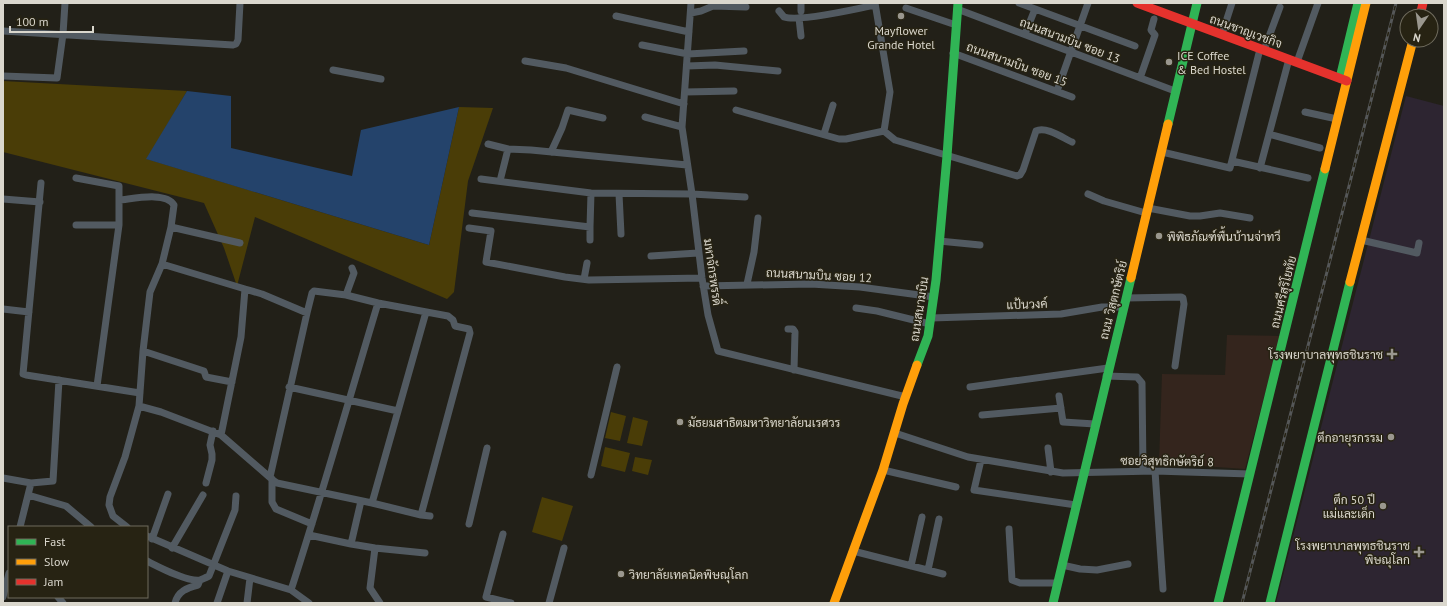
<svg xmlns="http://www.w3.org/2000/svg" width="1447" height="606" viewBox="0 0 1447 606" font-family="'PT Sans',Sarabun,sans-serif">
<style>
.industrial{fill:#34251d}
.medical{fill:#2d2531}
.green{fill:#4a3d07}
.water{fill:#24436b}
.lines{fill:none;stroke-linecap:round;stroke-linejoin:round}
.street{stroke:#525a61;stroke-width:7}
.fast{stroke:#30b455;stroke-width:9}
.slow{stroke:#ff9f0a;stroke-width:9}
.jam{stroke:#e5322d;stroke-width:9}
.rail-casing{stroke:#555758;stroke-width:3}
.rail{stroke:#272313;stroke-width:1.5;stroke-dasharray:4.5;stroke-linecap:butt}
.poi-dot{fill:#9a978e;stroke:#272313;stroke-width:1.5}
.labels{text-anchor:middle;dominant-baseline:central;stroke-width:3;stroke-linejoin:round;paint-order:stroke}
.poi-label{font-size:12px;fill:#dad7cd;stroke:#272313;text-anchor:start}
.street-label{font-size:12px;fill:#dad7cd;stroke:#272313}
</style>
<rect width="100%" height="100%" fill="#222018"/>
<!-- industrial -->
<path class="industrial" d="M1227 335 1280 336 1245 469 1159 463 1162 374 1225 375Z"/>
<!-- medical -->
<path class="medical" d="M1406 96 1444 106V603H1276Z"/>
<!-- green -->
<path class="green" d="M3 81 187 91 147 159 429 245 459 107 493 108 468 181 454 292 447 299 255 217 237 286 224 248 204 203 3 152Z
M611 412 626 416 620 441 605 438Z
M633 417 648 421 642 446 627 443Z
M605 447 630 453 625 472 601 466Z
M635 457 652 460 648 475 632 471Z
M542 497 573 506 562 541 532 532Z"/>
<!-- water -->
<path class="water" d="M187 91 231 96V148L352 176 361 130 459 107 429 245 146 159Z"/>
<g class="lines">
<!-- street -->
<path class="street" d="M691 3 682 127 692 194 702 278 708 315 718 351 906 397
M875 3 890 92 884 131 895 140 1017 176 1020 175 1023 170 1036 131C1046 126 1063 138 1072 142
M1019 3 1135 46
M906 8 956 25
M957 9 1175 91
M779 11 784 17C799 22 857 9 875 5
M801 11V3
M691 13 701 11 713 6 746 7
M616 16 689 32
M799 18 801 36
M3 31 233 45 236 44 238 40 240 3
M1025 34 1035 9
M1222 34 1232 3
M642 45 688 54 744 51
M1264 50 1280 7
M953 53 1072 97
M525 61 566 68 684 104
M1297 62 1318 3
M687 66 715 65 778 71
M333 70 381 79
M3 76 57 78 63 34 65 3
M1140 78 1155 35 1151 30 1154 19
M1057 91 1088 3
M685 92 734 91
M736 110 839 139H846L884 131
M1305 112 1337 119
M645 117 682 127
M824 134 833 105
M1269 134 1320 148
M488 144 508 149 531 150 687 165
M551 152 562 128 568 110 603 118
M1162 152 1230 168 1260 49
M1232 161 1308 178
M1260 168 1289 59
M501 177 508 149
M76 178 119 186V225L97 386
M481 179 591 193 692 194 745 197
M41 183 23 374 26 375 140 393
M619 194 621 234
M1088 194 1104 201 1146 213
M3 199 40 202
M119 200C132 199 166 191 174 205L171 227 162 264 150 292 143 351 139 406 125 457 110 497 109 505 113 516 127 527
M1148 208 1190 216H1200L1220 213 1250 218
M472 213 590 227 591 193
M76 225H119
M171 227 240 243
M469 228 491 231 486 262 565 277 589 280 702 278
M590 240V227
M1361 240 1417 253 1419 243
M939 241 980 245
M651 256 698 253
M162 264 245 289
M584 279 587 263
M747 284 754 252 758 218
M703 286 811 284 860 287 934 297
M346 295 354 273 352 268
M1126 298 1181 297 1183 298 1184 304 1175 366
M856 308 877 311 930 324
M3 309 29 312
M931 318 1061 314 1102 307H1123
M788 329H793L795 332 794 370
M143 351 204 371 206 377 232 382
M1106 376 1137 377 1142 383 1143 471
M289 387 398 411
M970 387 1108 368
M1059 396 1063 422 1095 424
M139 406 161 412 221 435 274 481 277 483 372 503 421 515
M982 415 1061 408
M895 433 968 457 1063 473 1155 471 1250 474
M221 435 241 337 245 289 262 294 307 313
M1048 448 1051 472
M981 460 974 490 1076 505
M883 470 956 487
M1155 471 1163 589
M591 475 617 367
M270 477 307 313 312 293 314 291 346 295 378 303 448 316 453 320 455 326 469 329 470 333 421 515 430 516
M3 478 31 483 20 527
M272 479V502L276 509 312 524
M31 483 53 481 59 380
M206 483 212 460V454L210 445 213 431
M28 495 66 506 91 527
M361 501 351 544 375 548 425 553
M372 503 426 312
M469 524 487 448
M1009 529 1012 580 1020 583H1057
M503 534 486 597 511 603
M309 535 351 544
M147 536 228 571 291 590 309 603
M152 539 168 494
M172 548 203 495
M375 548 370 588 380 603
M853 551 943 574
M147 561C159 567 187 582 200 580 203 579 207 577 209 576L235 510 236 496
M1062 565 1080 569 1097 570 1128 564
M911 566 922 517
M928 570 939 519
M291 590C322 495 349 399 378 303
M3 597 9 573
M58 597 63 603
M175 603C178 591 187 588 198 585L200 580
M217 603 228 571
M247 603 250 578
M549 603 564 548"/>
<!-- fast -->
<path class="fast" d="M1340 78 1358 3
M1168 124 1197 3
M917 365 928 336 936 280 947 156 958 3
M1053 603 1131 278
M1218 603 1325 169
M1270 603 1350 282"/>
<!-- slow -->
<path class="slow" d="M1325 169 1366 3
M1131 278 1168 124
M1350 282 1413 40
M834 603 883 470 903 404 917 365"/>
<!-- jam -->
<path class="jam" d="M1137 3 1347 81
M1420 16 1423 3"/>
<!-- rail casing -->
<g class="rail-casing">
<path id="rail" d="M1242 603 1396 3"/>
</g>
<!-- rail -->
<use href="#rail" class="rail"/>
</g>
<!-- markers -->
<g class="poi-dot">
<circle cx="901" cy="16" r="4"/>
<circle cx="1169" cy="62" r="4"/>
<circle cx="1159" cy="236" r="4"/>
<path d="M1390 348h4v4h4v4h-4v4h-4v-4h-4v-4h4z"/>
<circle cx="680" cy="422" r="4"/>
<circle cx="1391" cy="437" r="4"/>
<circle cx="1383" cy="506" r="4"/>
<path d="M1417 546h4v4h4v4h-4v4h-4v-4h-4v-4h4z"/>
<circle cx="621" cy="574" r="4"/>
</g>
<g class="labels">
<!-- poi labels -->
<g class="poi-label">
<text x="901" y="30" text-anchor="middle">Mayflower<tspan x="901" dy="14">Grande Hotel</tspan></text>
<text x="1177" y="55">ICE Coffee<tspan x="1177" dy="14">&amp; Bed Hostel</tspan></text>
<text x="1167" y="236">พิพิธภัณฑ์พื้นบ้านจ่าทวี</text>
<text x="1383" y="354" text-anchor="end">โรงพยาบาลพุทธชินราช</text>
<text x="688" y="422">มัธยมสาธิตมหาวิทยาลัยนเรศวร</text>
<text x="1383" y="437" text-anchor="end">ตึกอายุรกรรม</text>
<text x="1375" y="499" text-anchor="end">ตึก 50 ปี<tspan x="1375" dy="14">แม่และเด็ก</tspan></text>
<text x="1410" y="545" text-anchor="end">โรงพยาบาลพุทธชินราช<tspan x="1410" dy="14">พิษณุโลก</tspan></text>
<text x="629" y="574">วิทยาลัยเทคนิคพิษณุโลก</text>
</g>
<!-- street labels -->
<g class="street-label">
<text transform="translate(1246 31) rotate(20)">ถนนชาญเวชกิจ</text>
<text transform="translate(1070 40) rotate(21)">ถนนสนามบิน ซอย 13</text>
<text transform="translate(1017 64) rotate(20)">ถนนสนามบิน ซอย 15</text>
<text transform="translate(713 272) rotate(82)">มหาจักรพรรดิ์</text>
<text transform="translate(819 275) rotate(3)">ถนนสนามบิน ซอย 12</text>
<text transform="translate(1283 292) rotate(-76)">ถนนศรีสุริโยทัย</text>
<text transform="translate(1113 300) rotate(-76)">ถนน วิสุตกษัตริย์</text>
<text transform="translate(1027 304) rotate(-2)">แป้นวงค์</text>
<text transform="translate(919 309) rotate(-81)">ถนนสนามบิน</text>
<text transform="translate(1167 461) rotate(1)">ซอยวิสุทธิกษัตริย์ 8</text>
</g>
</g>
<!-- border -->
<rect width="1447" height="606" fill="none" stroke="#dad7cd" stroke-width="8"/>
<!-- legend -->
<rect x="8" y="526" width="140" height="72" fill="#272313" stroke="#6f6b5d"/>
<rect x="16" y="539" width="20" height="6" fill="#30b455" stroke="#6f6b5d"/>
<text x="44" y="546" font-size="12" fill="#dad7cd">Fast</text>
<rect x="16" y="559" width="20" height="6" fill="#ff9f0a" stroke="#6f6b5d"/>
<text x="44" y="566" font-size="12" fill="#dad7cd">Slow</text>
<rect x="16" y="579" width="20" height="6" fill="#e5322d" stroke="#6f6b5d"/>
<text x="44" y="586" font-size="12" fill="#dad7cd">Jam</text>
<!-- north arrow -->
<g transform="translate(1419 28) rotate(193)"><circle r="19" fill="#272313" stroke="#6f6b5d"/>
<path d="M0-3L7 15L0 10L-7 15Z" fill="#9a978e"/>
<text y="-6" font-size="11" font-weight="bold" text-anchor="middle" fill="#dad7cd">N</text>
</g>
<!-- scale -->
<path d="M10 26v6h83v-6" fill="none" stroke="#dad7cd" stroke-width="2"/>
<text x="16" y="26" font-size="12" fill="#dad7cd" stroke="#272313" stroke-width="3" paint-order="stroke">100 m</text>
</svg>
